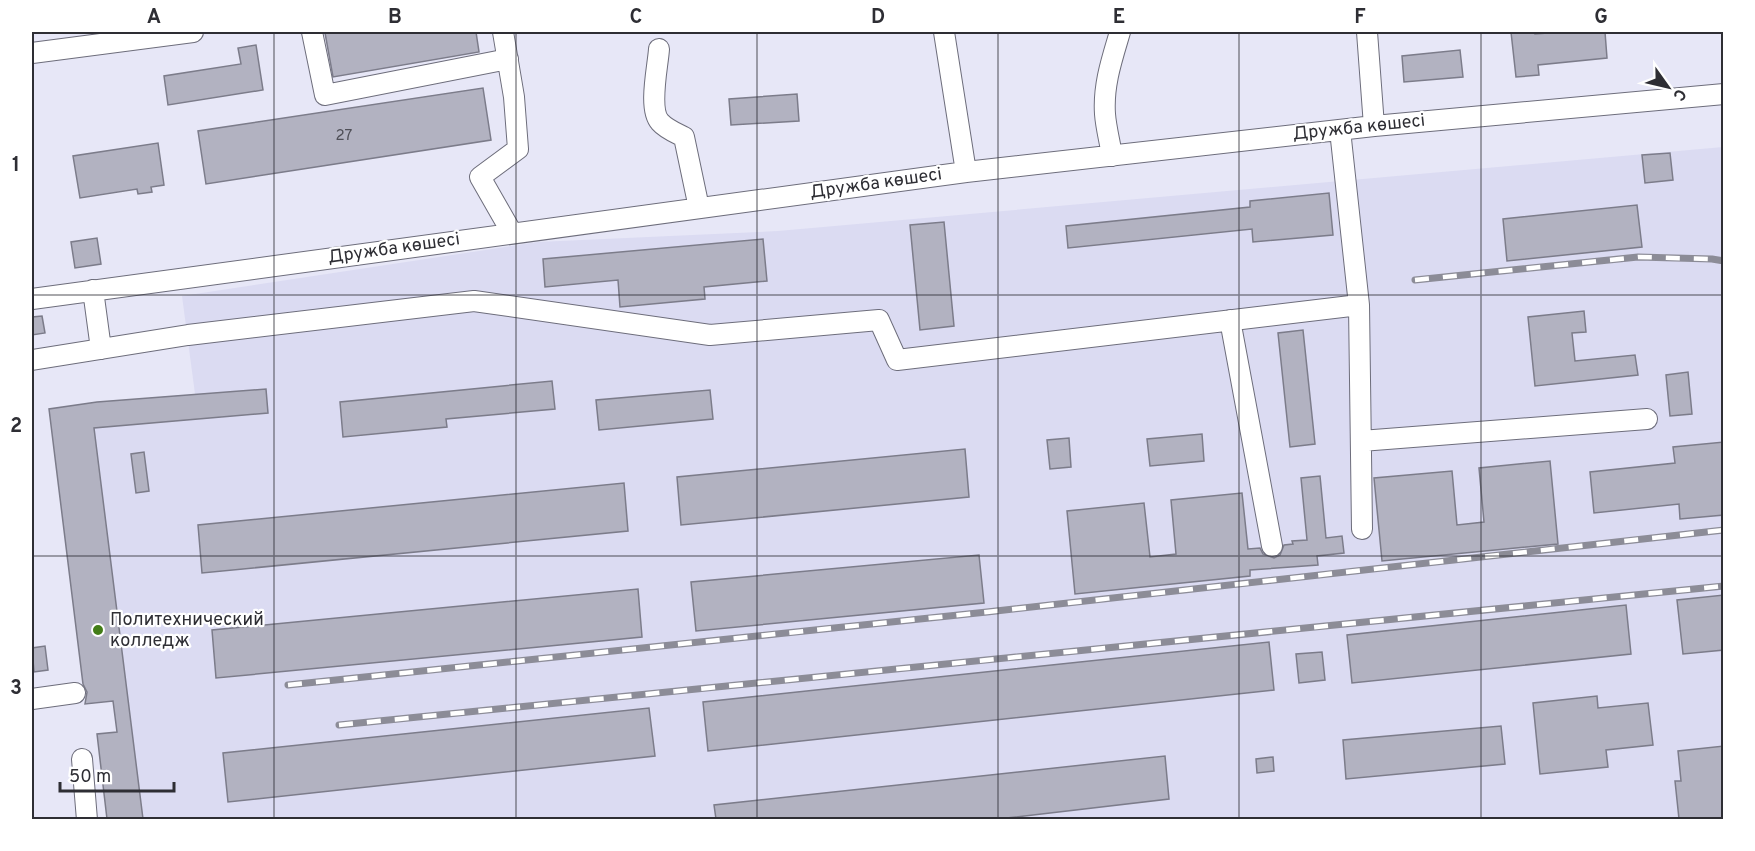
<svg xmlns="http://www.w3.org/2000/svg" width="1755" height="851" viewBox="0 0 1755 851" font-family="Overpass,sans-serif">
<style>
.built{fill:#dbdbf2}
.building{fill:#b2b2c1;stroke:#7c7c8a;stroke-width:1.5}
.lines{fill:none;stroke-linecap:round;stroke-linejoin:round}
.minor-casing{stroke:#6d6d7b;stroke-width:22}
.minor{stroke:#fff;stroke-width:20}
.rail-casing{stroke:#8c8c97;stroke-width:7}
.rail{stroke:#fff;stroke-width:4.5;stroke-dasharray:14;stroke-linecap:butt}
.grid{fill:none;stroke:#2e2e34;stroke-width:1.5;stroke-opacity:0.55}
.poi-dot{fill:#427d17;stroke:#fff;stroke-width:2}
.labels{text-anchor:middle;dominant-baseline:central;stroke-width:4.5;stroke-linejoin:round;paint-order:stroke}
.number-label{font-size:15px;fill:#4f4f57}
.street-label{font-size:18px;fill:#2e2e34;stroke:#fff}
.poi-label{font-size:18px;fill:#2e2e34;stroke:#fff;text-anchor:start}
.neatline{fill:none;stroke:#2e2e34;stroke-width:2}
.grid-label{font-size:20px;text-anchor:middle;font-weight:bold;fill:#2e2e34}
</style>
<rect width="100%" height="100%" fill="#e7e7f7"/>
<!-- built -->
<path class="built" d="M1723 147V819H143L91 403 195 394 182 296 538 242 778 231Z"/>
<!-- building -->
<path class="building" d="M336 32H476L479 52 333 77 325 33Z
M1511 32H1535V34L1562 32H1605L1607 58 1538 65 1539 75 1516 77Z
M256 45 263 90 168 105 164 76 241 64 238 48Z
M1460 50 1463 77 1404 82 1402 56Z
M483 88 491 140 206 184 198 131Z
M797 94 799 121 731 125 729 99Z
M158 143 164 185 151 187 152 192 138 194 137 189 80 198 73 156Z
M1670 153 1673 180 1645 183 1642 155Z
M1329 193 1333 235 1253 242 1252 229 1068 248 1066 226 1250 207V201Z
M1637 205 1642 247 1507 261 1503 219Z
M944 222 954 326 920 330 910 225Z
M97 238 101 264 75 268 71 242Z
M763 239 767 281 704 287 705 299 620 307 618 280 545 287 543 259Z
M1584 311 1586 332 1572 333 1575 361 1635 355 1638 375 1535 386 1528 317Z
M42 316 45 333 32 335V317Z
M1303 330 1315 444 1290 447 1278 333Z
M1688 372 1692 414 1670 416 1666 375Z
M552 381 555 409 446 419 447 427 343 437 340 402Z
M266 389 268 413 94 428 143 819H107L97 734 117 732 113 701 85 704 87 692 83 684 49 409 97 402Z
M710 390 713 419 599 430 596 400Z
M1202 434 1204 461 1150 466 1147 439Z
M1069 438 1071 467 1050 469 1047 440Z
M1724 442V515L1680 519 1679 504 1594 513 1590 472 1675 463 1673 447Z
M965 449 969 497 681 525 677 477Z
M144 452 149 491 136 493 131 454Z
M1550 461 1558 544 1382 561 1374 478 1452 471 1457 525 1484 522 1479 468Z
M1320 476 1326 538 1342 536 1344 553 1317 556 1318 565 1250 570V576L1075 594 1067 511 1144 503 1150 557 1176 554 1171 500 1242 493 1248 549 1260 548 1263 554 1274 558 1280 555 1284 545 1293 544 1292 541 1307 540 1301 478Z
M624 483 628 531 202 573 198 525Z
M979 555 984 603 696 631 691 582Z
M638 589 642 637 216 678 212 630Z
M1724 595V650L1683 654 1677 600Z
M1626 605 1631 654 1352 683 1347 635Z
M1269 642 1274 690 708 751 703 702Z
M45 646 48 670 34 672 32 648Z
M1322 652 1325 680 1299 683 1296 654Z
M1597 696 1598 708 1648 703 1653 745 1606 750 1608 767 1540 774 1533 703Z
M649 708 655 756 228 802 223 753Z
M1501 726 1505 764 1346 779 1343 740Z
M1724 746V819H1679L1675 781H1681L1678 751Z
M1165 756 1169 799 1007 818V819H716L714 805Z
M1273 757 1274 771 1257 773 1256 759Z"/>
<g class="lines">
<!-- minor casing -->
<g class="minor-casing">
<path id="minor" d="M312 32 325 95 508 59
M503 32 514 97 518 149 480 177 512 233
M944 32 966 172
M1367 32 1374 126
M659 49C658 66 648 109 660 122 666 129 676 133 684 137L699 208
M32 53 193 32
M1340 130 1359 305 1362 529
M1112 156C1110 142 1106 128 1105 114 1103 85 1112 59 1120 32
M93 290 101 349
M32 299 966 172 1374 126 1724 94
M1230 320 1272 546
M32 360 188 335 474 301 710 335 879 320 897 360 1359 305
M1361 441 1647 419
M32 699 75 693
M82 759 87 820"/>
</g>
<!-- minor -->
<use href="#minor" class="minor"/>
<!-- rail casing -->
<g class="rail-casing">
<path id="rail" d="M1415 280 1638 257 1712 259 1724 261
M288 685 987 612 1724 530
M339 725 1724 586"/>
</g>
<!-- rail -->
<use href="#rail" class="rail"/>
</g>
<!-- grid -->
<path class="grid" d="M274 32V820M516 32V820M757 32V820M998 32V820M1239 32V820M1481 32V820M32 295H1724M32 556H1724"/>
<!-- markers -->
<circle class="poi-dot" cx="98" cy="630" r="6"/>
<g class="labels">
<!-- number labels -->
<g class="number-label">
<text x="344" y="136">27</text>
</g>
<!-- street labels -->
<g class="street-label">
<text transform="translate(1359 128) rotate(-6)">Дружба көшесі</text>
<text transform="translate(876 184) rotate(-8)">Дружба көшесі</text>
<text transform="translate(394 249) rotate(-8)">Дружба көшесі</text>
</g>
<!-- poi labels -->
<g class="poi-label">
<text x="110" y="620">Политехнический<tspan x="110" dy="21">колледж</tspan></text>
</g>
</g>
<!-- border -->
<rect width="1755" height="851" fill="none" stroke="#ffffff" stroke-width="66"/>
<!-- north arrow -->
<g transform="translate(1668 87) rotate(124)" stroke="#ffffff" stroke-width="4.5" paint-order="stroke">
<path d="M0-4.5L10 22L0 15L-10 22Z" fill="#2e2e34"/>
<text y="-9" font-size="16" font-weight="bold" text-anchor="middle" fill="#2e2e34">С</text>
</g>
<!-- scale -->
<path d="M60 782v9h114v-9" fill="none" stroke="#2e2e34" stroke-width="3"/>
<text x="69" y="782" font-size="18" fill="#2e2e34" stroke="#ffffff" stroke-width="4.5" paint-order="stroke">50 m</text>
<rect x="33" y="33" width="1689" height="785" class="neatline"/>
<g class="grid-label">
<text x="154" y="23">A</text>
<text x="395" y="23">B</text>
<text x="636" y="23">C</text>
<text x="878" y="23">D</text>
<text x="1119" y="23">E</text>
<text x="1360" y="23">F</text>
<text x="1601" y="23">G</text>
<text x="16" y="171">1</text>
<text x="16" y="432">2</text>
<text x="16" y="694">3</text>
</g>
</svg>
